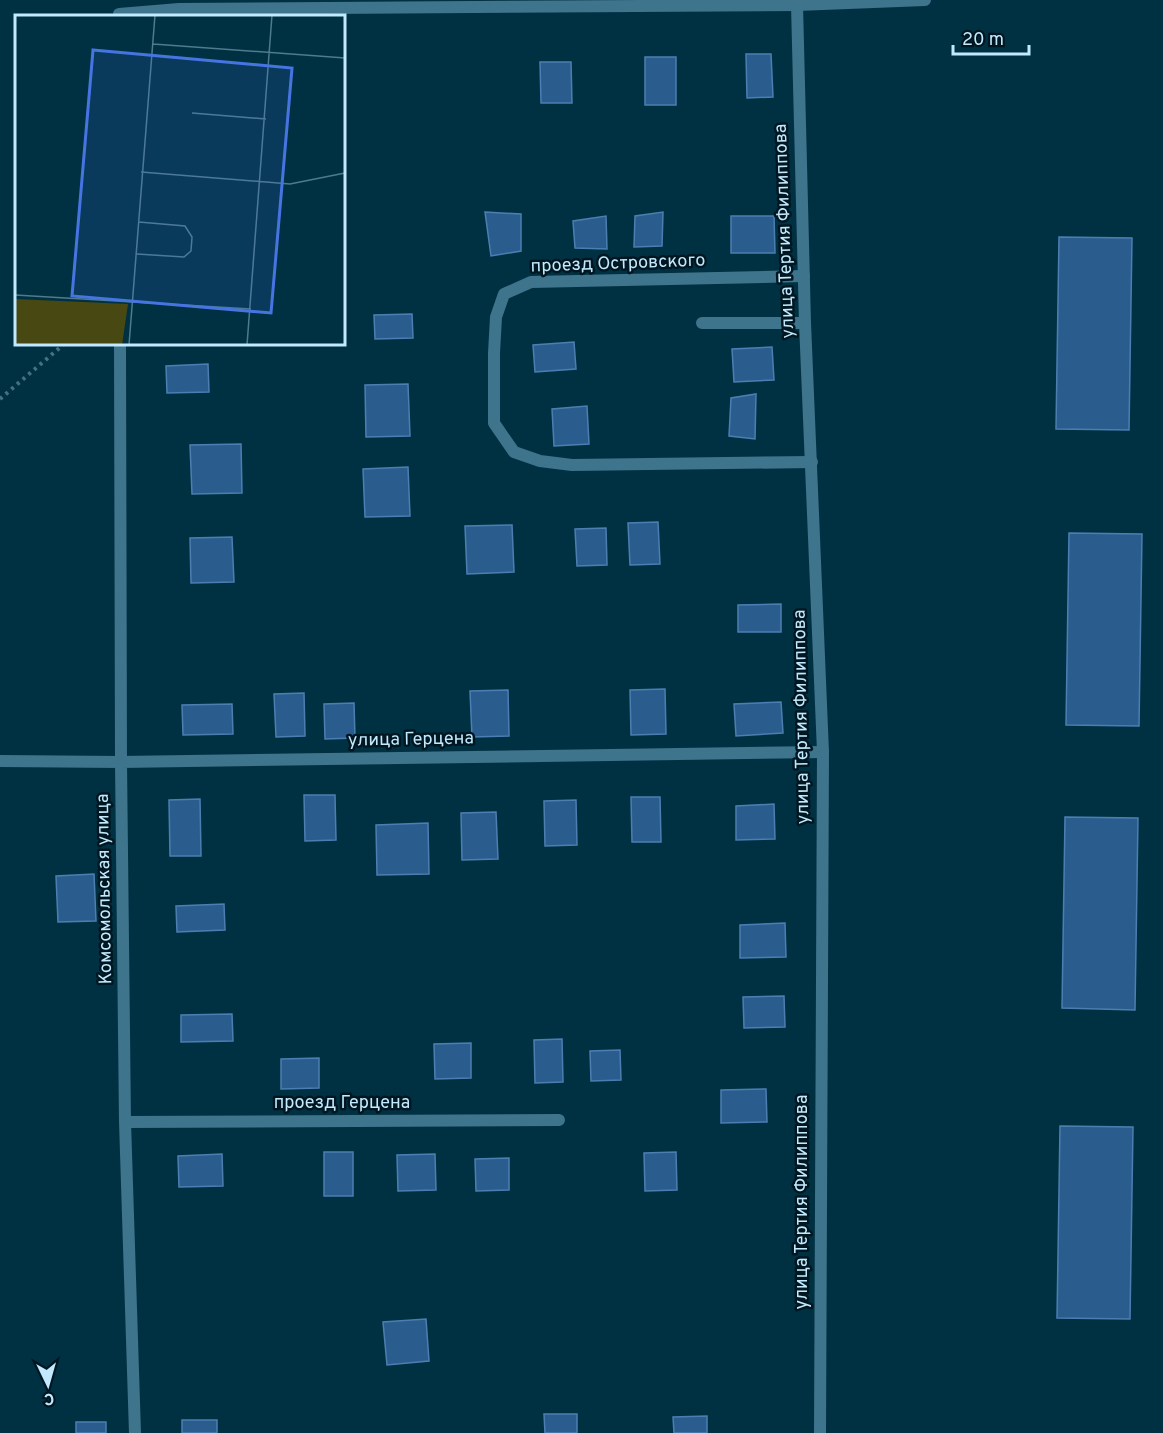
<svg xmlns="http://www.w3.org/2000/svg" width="1163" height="1433" viewBox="0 0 1163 1433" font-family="Overpass,sans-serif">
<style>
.building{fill:#2a5d8e;stroke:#4b7fb2;stroke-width:1.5}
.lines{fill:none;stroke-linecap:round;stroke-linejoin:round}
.path{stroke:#447184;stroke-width:4;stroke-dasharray:3 4.5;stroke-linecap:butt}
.minor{stroke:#3f748d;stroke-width:12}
.tertiary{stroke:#3f748d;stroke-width:12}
.labels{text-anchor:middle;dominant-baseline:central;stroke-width:5;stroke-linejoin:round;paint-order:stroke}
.street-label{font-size:18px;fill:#c2e9fd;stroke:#001722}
.inset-road{fill:none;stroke:#4e7b8d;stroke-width:1.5}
.view{fill:#4675e1;fill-opacity:0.15;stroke:#4675e1;stroke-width:3}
.inset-edge{fill:none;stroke:#c2e9fd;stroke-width:3}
</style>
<rect width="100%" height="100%" fill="#003143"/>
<!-- building -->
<path class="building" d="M746 54H771L773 97 747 98Z
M645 57H676V105H645Z
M540 62H571L572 103H541Z
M485 212 521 214V251L491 256Z
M663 212 662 246 634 247 635 216Z
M606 216 607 249 575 248 573 221Z
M731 216H774L775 253H731Z
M1059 237 1132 238 1129 430 1056 429Z
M412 314 413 338 375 339 374 315Z
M574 342 576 369 535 372 533 345Z
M772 347 774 380 734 382 732 349Z
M208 364 209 392 167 393 166 366Z
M408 384 410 436 366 437 365 385Z
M756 394 755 439 729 436 731 398Z
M587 406 589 444 554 446 552 409Z
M241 444 242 493 192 494 190 445Z
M408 467 410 516 365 517 363 469Z
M658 522 660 564 630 565 628 523Z
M512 525 514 572 467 574 465 526Z
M606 528 607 565 577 566 575 529Z
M1069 533 1142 534 1139 726 1066 725Z
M232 537 234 582 191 583 190 538Z
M781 604V632H738V605Z
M665 689 666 734 631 735 630 690Z
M508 690 509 736 472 737 470 691Z
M304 693 305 736 276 737 274 694Z
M781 702 783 733 736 736 734 704Z
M354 703 355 738 325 739 324 704Z
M232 704 233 734 183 735 182 705Z
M304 795H335L336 840 305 841Z
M631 797H660L661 842H632Z
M200 799 201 856H170L169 800Z
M576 800 577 845 545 846 544 801Z
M774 804 775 839 736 840V806Z
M496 812 498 859 462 860 461 813Z
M1065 817 1138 818 1135 1010 1062 1008Z
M428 823 429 874 377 875 376 825Z
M94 874 96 921 58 922 56 876Z
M224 904 225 930 177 932 176 906Z
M785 923 786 957 740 958V925Z
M784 996 785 1027 744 1028 743 997Z
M232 1014 233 1041 181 1042V1015Z
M562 1039 563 1082 535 1083 534 1040Z
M471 1043V1078L435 1079 434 1044Z
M620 1050 621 1080 591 1081 590 1051Z
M319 1058V1088L281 1089V1059Z
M766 1089 767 1122 721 1123V1090Z
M1060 1126 1133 1127 1130 1319 1057 1318Z
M324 1152H353V1196H324Z
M676 1152 677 1190 645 1191 644 1153Z
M222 1154 223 1186 179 1187 178 1156Z
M435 1154 436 1190 398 1191 397 1155Z
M509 1158V1190L476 1191 475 1159Z
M426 1319 429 1361 387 1365 383 1322Z
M544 1414H577V1433H545Z
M707 1416V1433H674L673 1417Z
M182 1420H217V1433H182Z
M76 1422H106V1433H76Z"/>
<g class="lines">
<!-- path -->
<path class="path" d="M0 399 64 344"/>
<!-- minor -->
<path class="minor" d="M119 14 179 9 797 5 925 0
M804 276 531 282 504 294 496 317 494 353V423L514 452 540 461 572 465 812 462
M702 323H805
M120 344 121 762 125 1122 135 1433
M0 761 121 762 823 752
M125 1122 559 1120"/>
<!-- tertiary -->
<path class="tertiary" d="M797 5 805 323 823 752 820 1433"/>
</g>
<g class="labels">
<!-- street labels -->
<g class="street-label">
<text transform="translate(785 231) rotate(-92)">улица Тертия Филиппова</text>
<text transform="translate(618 264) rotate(-2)">проезд Островского</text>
<text transform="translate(802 717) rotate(-91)">улица Тертия Филиппова</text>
<text transform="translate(411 740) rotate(-1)">улица Герцена</text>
<text transform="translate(105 889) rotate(-91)">Комсомольская улица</text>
<text x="342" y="1103">проезд Герцена</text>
<text transform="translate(802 1202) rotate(-90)">улица Тертия Филиппова</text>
</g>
</g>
<!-- overview -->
<g transform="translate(15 15)">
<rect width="330" height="330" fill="#003143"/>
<path d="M0 284 113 289 107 330H0Z" fill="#484812"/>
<path class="inset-road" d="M138 29 330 43M177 98 251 104M126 157 275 169 330 158M122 239 169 242 176 236 177 222 170 211 124 207M0 280 236 294M114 330 140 0M232 330 257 0"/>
<path class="view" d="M78 35 277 53 256 298 57 281Z"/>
<rect width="330" height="330" class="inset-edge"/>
</g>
<!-- north arrow -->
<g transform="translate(48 1385) rotate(175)" stroke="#001722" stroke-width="4.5" paint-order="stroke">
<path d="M0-4.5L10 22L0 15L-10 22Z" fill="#c2e9fd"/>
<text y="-9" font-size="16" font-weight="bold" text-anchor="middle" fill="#c2e9fd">С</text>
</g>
<!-- scale -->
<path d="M953 45v9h76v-9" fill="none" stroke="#c2e9fd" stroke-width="3"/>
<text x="962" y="45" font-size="18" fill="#c2e9fd" stroke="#001722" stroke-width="4.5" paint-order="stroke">20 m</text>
</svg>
